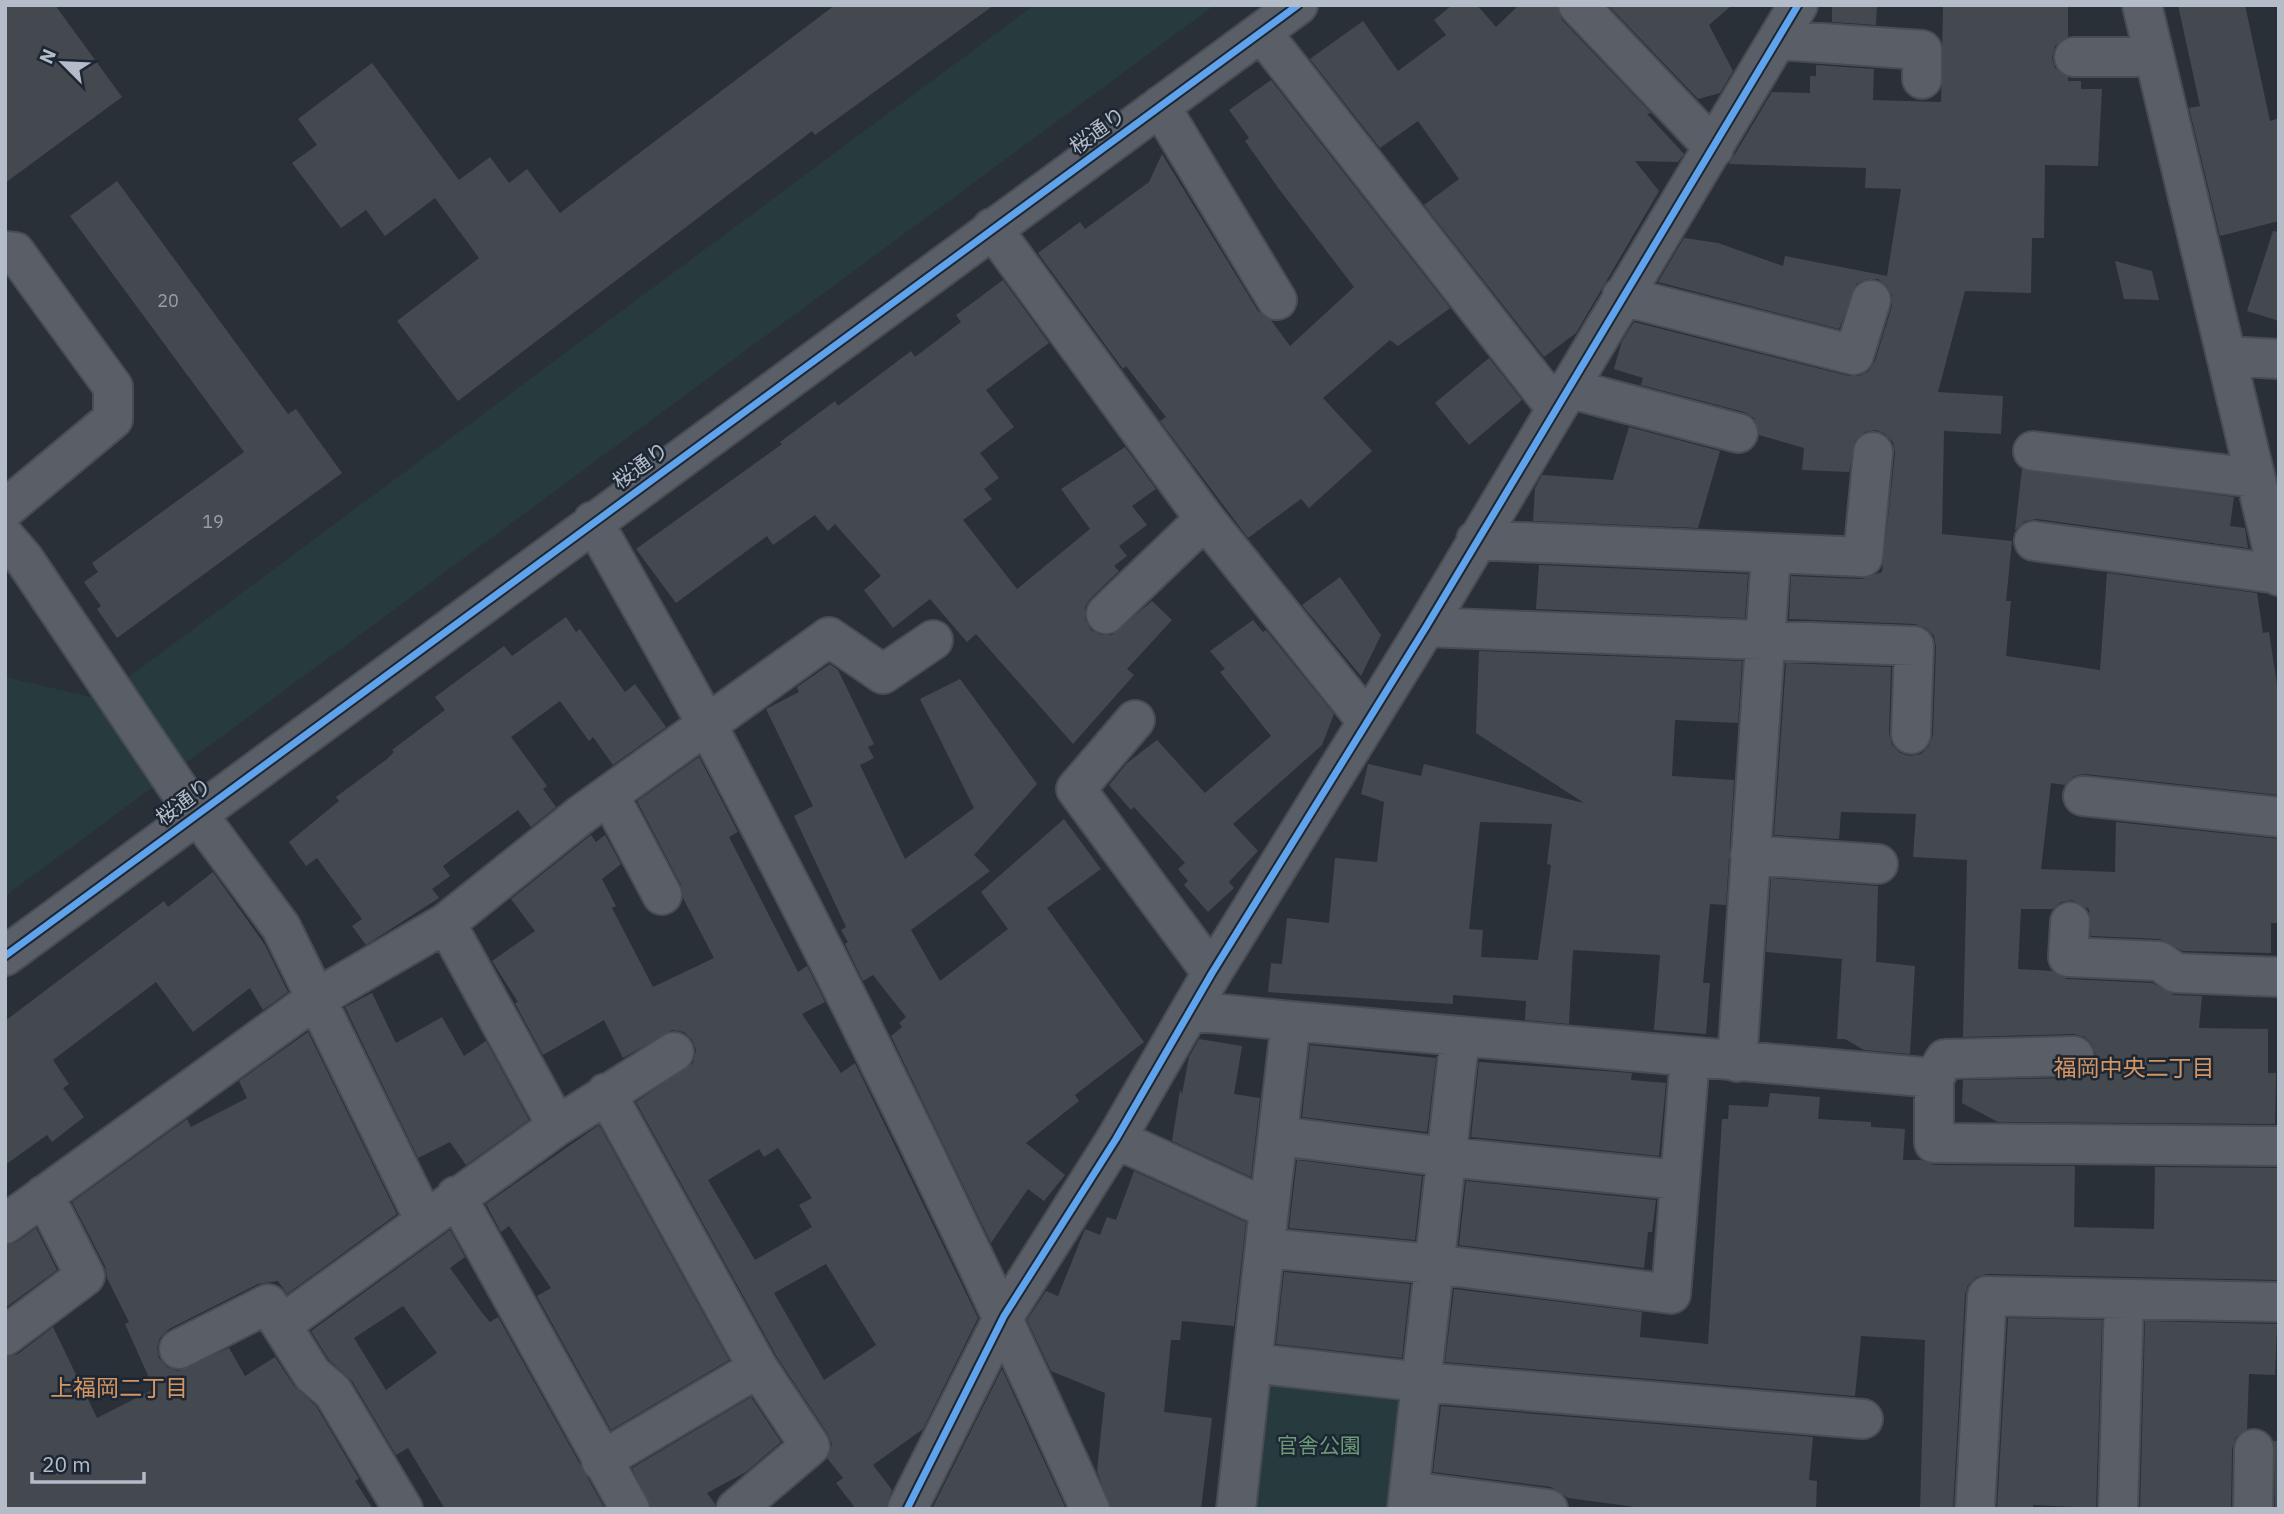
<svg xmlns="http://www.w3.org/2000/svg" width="2284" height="1514" viewBox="0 0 2284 1514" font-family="'IBM Plex Sans','Noto Sans JP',sans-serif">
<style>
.green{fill:#273a3e}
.building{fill:#444950;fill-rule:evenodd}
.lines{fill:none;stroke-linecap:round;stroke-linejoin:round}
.minor-casing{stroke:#484c53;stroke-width:42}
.minor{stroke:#5a5e66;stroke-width:38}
.cycleway-casing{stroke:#1d2633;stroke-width:11}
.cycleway{stroke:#60a3ed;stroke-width:7}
.labels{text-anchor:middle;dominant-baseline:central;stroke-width:5;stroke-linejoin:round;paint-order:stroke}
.number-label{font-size:18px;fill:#989fab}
.street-label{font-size:21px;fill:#b4bcc9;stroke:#1d2633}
.park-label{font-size:21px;fill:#6b9a76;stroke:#1d2633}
.neighbourhood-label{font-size:23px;fill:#d59563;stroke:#1d2633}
</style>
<rect width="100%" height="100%" fill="#2a3038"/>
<!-- green -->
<path class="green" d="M1034 5H1215L5 896V677L99 699Z
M1264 1377 1404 1397 1391 1509H1249Z"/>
<!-- building -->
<path class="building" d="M5 5H55L122 97 5 183Z
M835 5H994L815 135 812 131 458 401 397 321 479 258 435 198 385 236 366 210 341 228 292 163 317 145 298 119 372 63 459 180 490 157 509 183 527 169 560 213Z
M1452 5H1477L1496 27 1519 5H1557L1562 20 1651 113 1647 114 1684 154 1678 162 1635 161 1659 191 1576 333 1544 357 1424 205 1459 179 1418 121 1380 148 1310 59 1363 21 1398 71 1446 35 1434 20Z
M1608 5H1732L1709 25 1733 71 1720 93 1698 99Z
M1832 5H1877L1876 25 1832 22Z
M2068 5V37L2055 46 2052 58 2055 68 2068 77V81H2081V89H2102L2098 166 2045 165 2044 238H2032L2031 293 1965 291 1938 392 2003 396 2001 434 1944 431 1942 534 2012 541 2006 601H2011L2006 656 2100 670 2107 573 2257 593 2263 633 2269 632 2279 698V795L2085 774 2074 776 2065 785 2051 783 2041 869 2115 872 2116 822 2279 839V923H2271V953L2183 951 2160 939 2091 936 2089 909 2072 900 2061 902 2053 909H2021L2018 969 2052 971 2067 979 2152 983 2174 995 2202 996 2199 1028 2268 1029V1073H2276L2275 1124 1998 1122 1962 1103 1963 1080 2075 1078 2086 1074 2093 1067 2096 1056 2092 1044 2085 1037 2074 1034 1963 1037 1967 860 1913 857 1916 814 1841 812 1839 839 1774 835 1786 663 1891 667 1889 733 1892 745 1900 753 1910 756 1921 754 1929 746 1933 735 1936 647 1934 636 1926 628 1915 624 1789 619 1791 576 1862 579 1882 572 1895 454 1893 442 1885 434 1876 430 1865 432 1855 440 1849 472 1802 470 1804 448 1759 435 1754 418 1744 412 1641 385 1643 378 1614 369 1622 341 1634 322 1849 376H1859L1869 371 1875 361 1892 306V295L1887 286 1878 279H1867L1856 284 1839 329 1658 282 1684 238 1718 243 1783 266 1785 256 1887 276 1901 189 1865 188 1866 168 1729 164 1772 92 1810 93V76H1816V65L1874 69 1873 100 1941 102 1943 7Z
M2178 5H2245L2270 121 2279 118V221L2220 236 2189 108 2200 106Z
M1271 80 1450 308 1398 346 1390 340 1323 398 1372 451 1309 508 1301 499 1248 538 1160 421 1166 417 1126 366 1123 369 1038 253 1080 222 1085 229 1149 182 1162 154 1258 311 1271 320 1290 346 1354 287 1279 189 1245 141 1249 138 1229 110Z
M117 181 288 414 296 409 342 473 117 638 97 609 101 606 84 582 98 572 92 563 244 452 70 216Z
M2273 231 2279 232V321L2247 311Z
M2115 261 2152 271 2159 300 2124 299Z
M1003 280 1049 343 986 390 1014 427 980 453 999 478 984 489 992 499 963 520 1017 589 1090 529 1061 489 1125 447 1156 489 1132 506 1147 525 1119 546 1127 556 1114 566 1119 571 1090 599 1085 607V619L1091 630 1101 635H1112L1152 601 1172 620 1127 669 1134 675 1073 744 976 634 967 642 930 599 893 628 864 590 881 576 835 524 828 531 815 515 773 545 767 536 676 603 636 549 782 444 780 442 835 401 838 406 911 351 915 357 961 322 956 315Z
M1489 358 1522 400 1469 445 1435 403Z
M1629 427 1720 451 1698 528 1533 521 1535 488 1542 475 1613 480Z
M2022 469 2234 497 2230 526 2245 528 2248 548 2037 519 2025 521 2015 530Z
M1539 565 1748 574 1745 618 1536 609Z
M1340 577 1381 635 1361 676 1302 605Z
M566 617 576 632 580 629 625 692 635 684 666 727 613 765 593 737 589 741 560 701 511 737 547 786 543 789 556 807 531 827 518 810 443 866 450 876 432 889 439 898 366 945 352 926 362 919 317 858 306 866 289 842 339 801 336 797 387 759 394 752 392 750 445 710 435 697 504 646 512 656Z
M1253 620 1263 632 1266 630 1334 714 1322 745 1233 824 1258 851 1229 882 1234 888 1208 912 1184 885 1188 881 1178 869 1185 863 1134 807 1131 810 1109 785 1127 763 1157 740 1205 793 1271 736 1220 672 1225 669 1210 651Z
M1479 651 1742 661 1738 723 1675 720 1672 776 1734 780 1726 905 1710 904 1703 983H1710L1706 1034 1654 1030 1660 955 1573 950 1569 1024 1525 1020 1526 1001 1453 995V1004L1268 992 1271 963 1282 964 1287 918 1329 923 1335 858 1377 862 1384 802 1361 794 1368 764 1421 776 1424 764 1584 803 1476 733ZM1480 822 1552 824 1547 864 1551 865 1538 960 1481 957 1483 930 1469 929Z
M830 664 838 670 874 744 868 747 874 758 860 765 905 859 974 808 920 699 960 679 1037 784 974 855 990 871 911 930 940 981 1008 929 981 892 1064 819 1101 869 1047 908 1144 1042 1075 1095 1079 1101 1026 1143 1065 1175 1044 1201 1028 1189 991 1243 891 1036 902 1027 899 1023 906 1017 873 975 863 981 845 944 848 942 841 930 846 927 794 816 813 806 766 709 799 692 797 687Z
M699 757 738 832 729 837 798 972 807 966 825 1002 802 1014 841 1073 855 1063 978 1318 923 1429 873 1465 892 1490 885 1509H856L836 1483 843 1478 827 1458 832 1444 828 1434 777 1357 636 1102 693 1063 696 1050 692 1040 684 1032 672 1030 623 1058 604 1020 543 1055 515 1003 518 1002 492 961 535 931 511 899 591 835 596 842 605 835 621 864 602 879 616 906 612 908 653 987 714 958 683 898 681 885 637 801ZM778 1148 812 1198 799 1205 812 1227 755 1260 708 1180 759 1149 764 1157ZM826 1264 876 1345 824 1380 774 1293Z
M213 872 265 945 288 992 263 1010 250 988 193 1032 156 982 53 1060 69 1084 63 1088 84 1117 52 1142 47 1135 5 1165V1021L164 901 168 907Z
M1771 878 1878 886 1876 962 1915 966 1910 1054 1864 1050 1845 1039H1837L1842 959 1766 952Z
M372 993 396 1043 442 1017 464 1056 486 1041 529 1120 466 1165 450 1142 418 1158 345 1007Z
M308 1032 397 1214 287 1294 278 1281 258 1284 169 1329 160 1338 157 1348 159 1358 167 1367 178 1371 229 1348 245 1376 275 1357 294 1386 316 1406 359 1479 355 1481 373 1509H5V1357L18 1354 53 1327 97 1418 154 1389 125 1324 129 1322 107 1278 105 1266 72 1202 187 1119 191 1127 247 1098 239 1081Z
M1199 1039 1242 1046 1234 1094 1260 1098 1251 1177 1172 1141 1180 1090 1182 1094 1189 1057Z
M1310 1045 1436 1058 1427 1132 1302 1117Z
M1479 1062 1632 1073 1631 1080 1666 1083 1659 1156 1471 1137Z
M1770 1093 1820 1097 1818 1119 1871 1122V1127L1905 1129 1903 1160H1921L1934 1165 2075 1166 2074 1227 2154 1229 2155 1167 2279 1168V1280L1987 1274 1976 1277 1968 1285 1965 1295 1953 1509H1920L1925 1340 1861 1336 1855 1396 1445 1362 1454 1289 1642 1312 1640 1337 1708 1344 1722 1119H1728L1729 1105 1768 1107Z
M599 1125 729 1360 611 1430 537 1296 551 1288 509 1226 501 1232 486 1204Z
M1297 1160 1422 1176 1415 1240 1289 1228Z
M1134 1171 1246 1222 1234 1326 1182 1321 1180 1340H1171L1164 1412 1212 1418 1201 1509H1111L1097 1471 1105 1393 1051 1371 1027 1320 1046 1291 1058 1296 1085 1229 1100 1235 1107 1217 1116 1220Z
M1466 1181 1656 1200 1652 1232H1648L1644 1268 1459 1245Z
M36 1228 57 1270 5 1308V1246L17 1242Z
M450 1230 465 1257 450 1268 483 1314 490 1322 498 1317 605 1509H445L408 1448 396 1455 352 1381 329 1360 311 1331ZM403 1306 437 1353 386 1390 354 1338Z
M1284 1272 1410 1284 1402 1358 1276 1344Z
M2008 1318 2102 1320 2096 1508 2033 1505V1509H1997Z
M2145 1321 2277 1324 2275 1375 2249 1374 2247 1429 2236 1437 2232 1449 2231 1509H2140Z
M1002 1369 1066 1509H932Z
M751 1397 781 1442 746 1472 707 1493 715 1504V1509H652L632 1468Z
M1441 1406 1813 1437 1809 1480 1817 1481 1816 1509H1650L1568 1498 1551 1487 1433 1472Z
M2274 1441H2279V1509H2275Z"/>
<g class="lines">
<!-- minor casing -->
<g class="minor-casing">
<path id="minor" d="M1578 5 1714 148
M2142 5 2279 576
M1262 33 1555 407
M1778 40 1922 50V79
M2074 57H2153
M1160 106 1277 300
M992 228 1205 519 1367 721
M5 251 15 252 113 387V419L5 509
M1622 296 1854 355 1871 300
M2226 356 2279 359
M1567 388 1738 433
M2033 451 2255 478
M593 521C631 589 670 656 707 725 843 982 971 1244 1090 1509
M5 537 24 559 178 788 281 927 425 1221
M1476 540 1863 557 1873 452
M2034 541 2278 574
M1106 614 1205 519
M1426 627 1914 646 1911 734
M1135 720 1076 789 1212 973
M609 795 662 895
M2083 796 2279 817
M1750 855 1878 864
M2070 922 2068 957 2159 961 2176 973 2279 977
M446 923 557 1126
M5 956 1298 5
M1192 1011 1291 1021 1269 1209
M1291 1021 1934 1078V1143L2279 1146
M1737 1062 1771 554
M1934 1078 1945 1059 2074 1056
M606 1093 758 1368 810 1446 736 1509
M1279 1136 1447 1157 1680 1180
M1116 1139 1269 1209 1236 1509
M456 1196 630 1509
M5 1224 314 1000 446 923 582 814 829 637 883 674 933 640
M1266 1248 1434 1264 1671 1294 1690 1057
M281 1325 557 1126 674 1052
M5 1336 85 1276 44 1195
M179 1349 268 1304 312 1374 333 1392 403 1509
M1252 1363 1421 1382 1863 1419
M601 1461 758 1368
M1409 1491 1548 1509
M907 1509 1004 1316 1116 1139 1212 973 1426 627 1798 5
M1407 1509 1460 1036
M1975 1509 1987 1296 2279 1302
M2118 1509 2124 1299
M2253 1509 2254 1449"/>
</g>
<!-- minor -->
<use href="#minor" class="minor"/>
<!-- cycleway casing -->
<g class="cycleway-casing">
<path id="cycleway" d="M5 956 1298 5
M907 1509 1004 1316 1116 1139 1212 973 1426 627 1798 5"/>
</g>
<!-- cycleway -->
<use href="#cycleway" class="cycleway"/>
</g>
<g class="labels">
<!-- number labels -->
<g class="number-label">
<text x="168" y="300">20</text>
<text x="213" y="521">19</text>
</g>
<!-- street labels -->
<g class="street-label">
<text transform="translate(1097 130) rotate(-36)">桜通り</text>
<text transform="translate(640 465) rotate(-36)">桜通り</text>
<text transform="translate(183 801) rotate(-37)">桜通り</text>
</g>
<!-- park labels -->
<g class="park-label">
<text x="1319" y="1445">官舎公園</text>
</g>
<!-- neighbourhood labels -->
<g class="neighbourhood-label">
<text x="2134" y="1067">福岡中央二丁目</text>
<text x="119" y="1387">上福岡二丁目</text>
</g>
</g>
<!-- border -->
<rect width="2284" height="1514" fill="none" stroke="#b4bcc9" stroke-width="14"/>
<!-- north arrow -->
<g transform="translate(63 63) rotate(294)" stroke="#1d2633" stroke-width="5" paint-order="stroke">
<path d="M0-5L12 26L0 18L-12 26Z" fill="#b4bcc9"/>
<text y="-10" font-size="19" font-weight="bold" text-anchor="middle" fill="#b4bcc9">N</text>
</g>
<!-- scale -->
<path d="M32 1472v10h112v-10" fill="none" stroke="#b4bcc9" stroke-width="3.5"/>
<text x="42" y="1472" font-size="21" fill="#b4bcc9" stroke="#1d2633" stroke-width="5" paint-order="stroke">20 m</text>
</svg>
